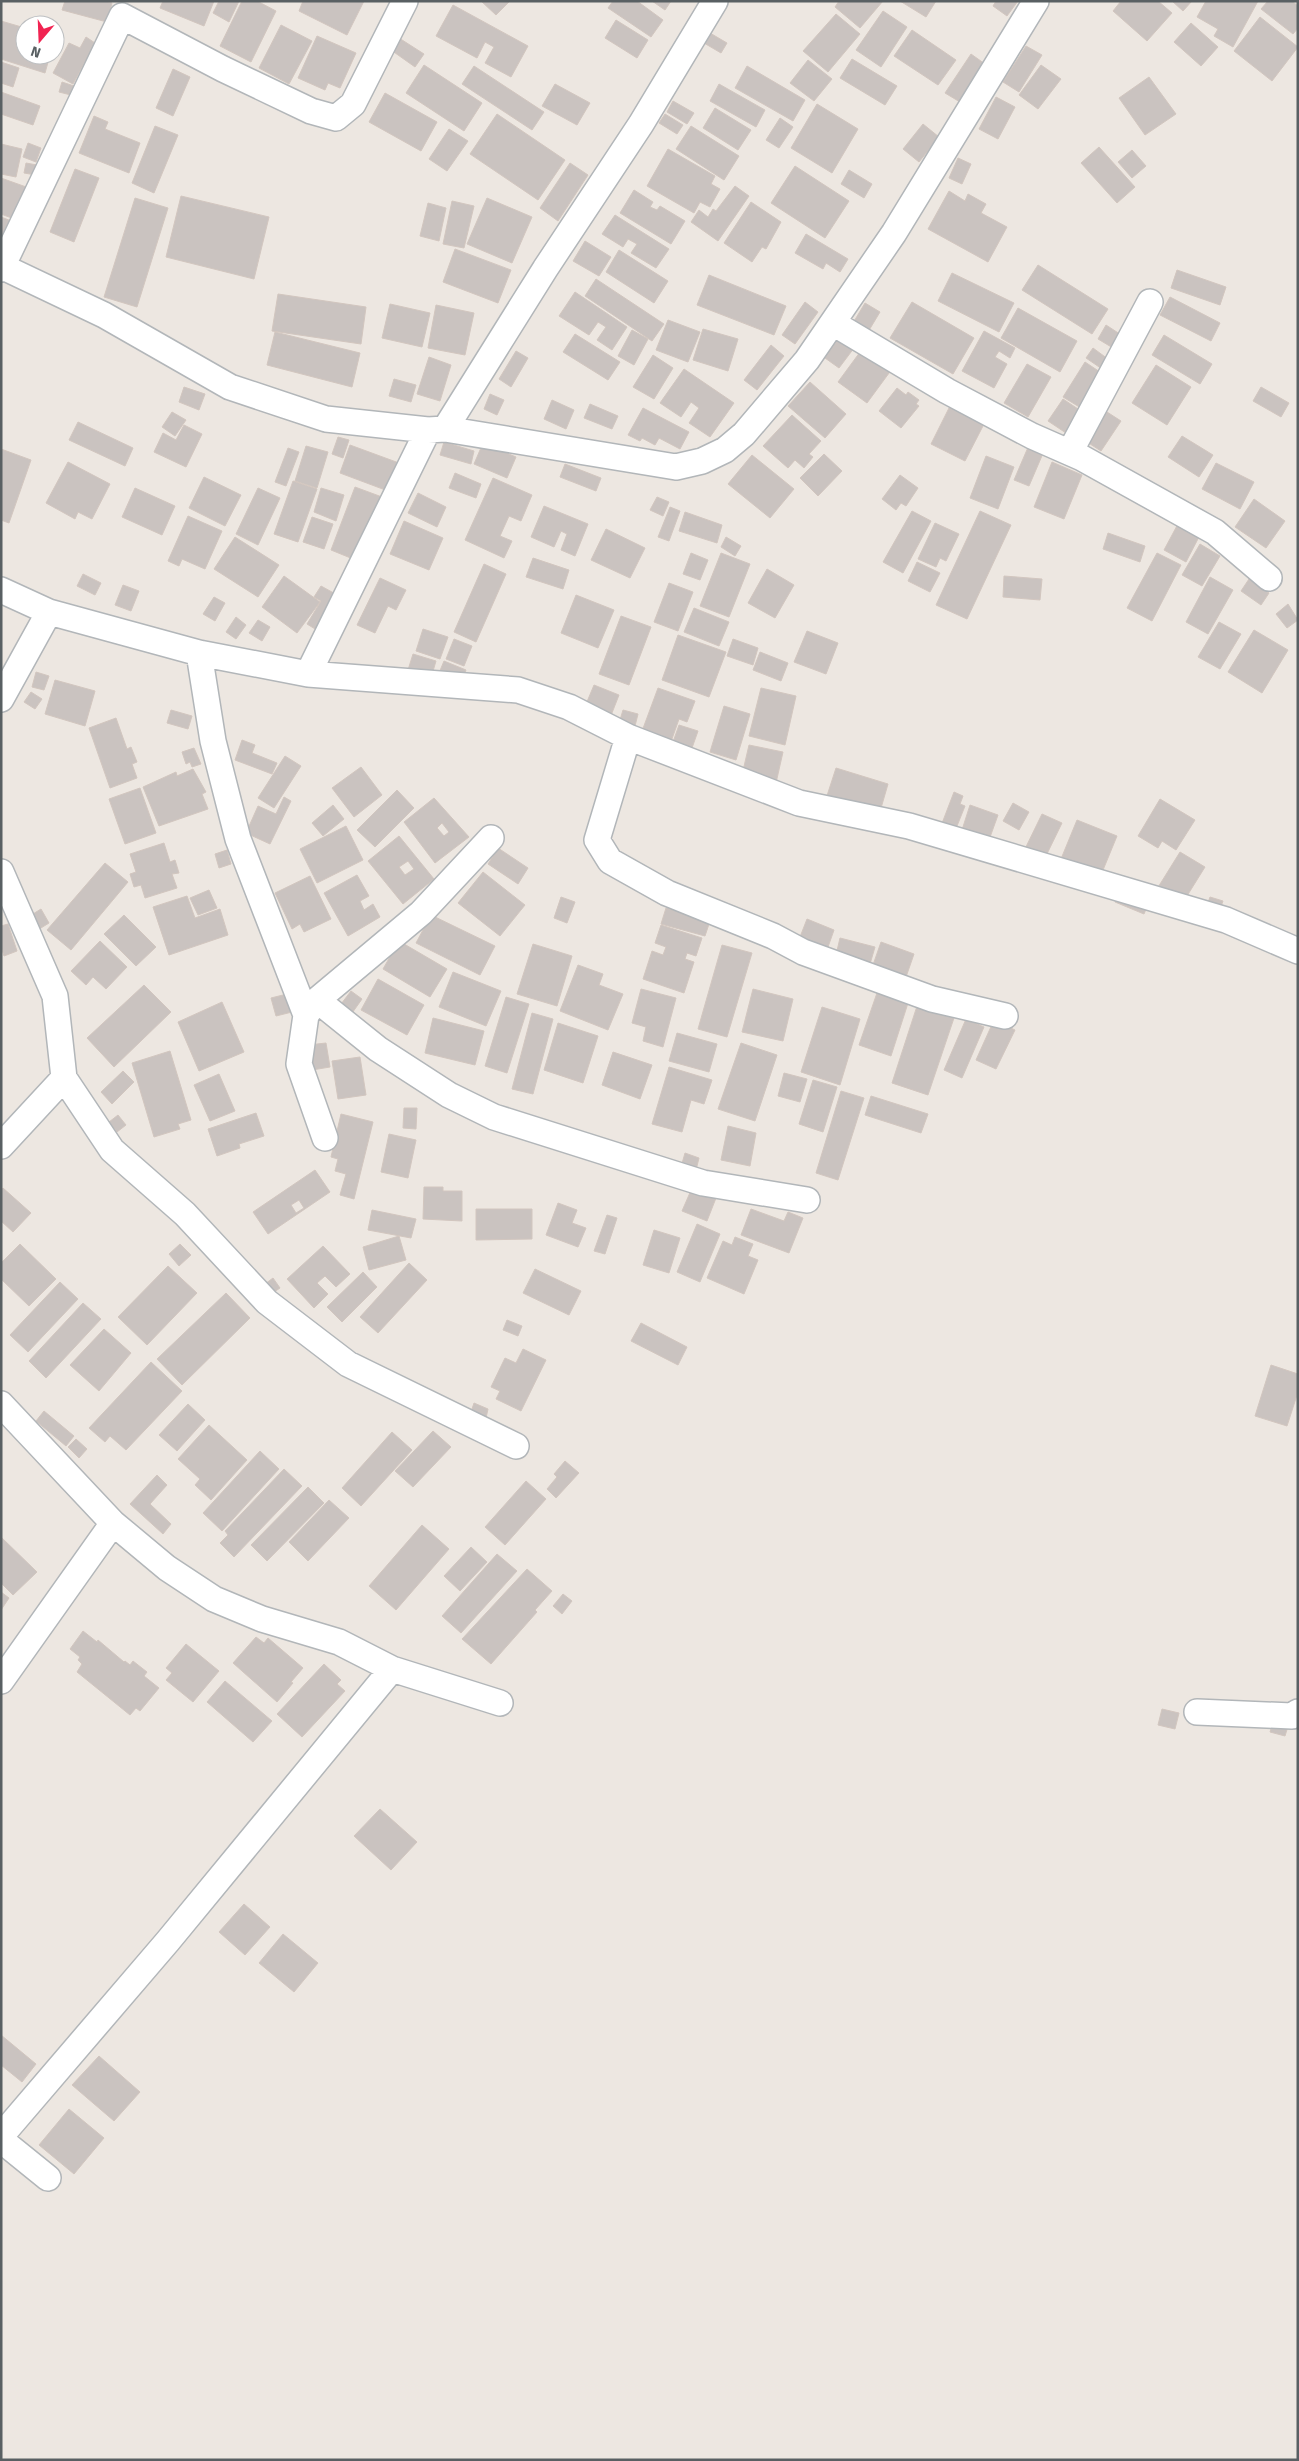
<svg xmlns="http://www.w3.org/2000/svg" width="1299" height="2461" viewBox="0 0 1299 2461" font-family="'Fira Sans',sans-serif">
<style>
.building{fill:#cac3c0;stroke:#d2c6bf;fill-rule:evenodd}
.lines{fill:none;stroke-linecap:round;stroke-linejoin:round}
.street-casing{stroke:#b2b6b9;stroke-width:28}
.street{stroke:#fff;stroke-width:25}
</style>
<rect width="100%" height="100%" fill="#ede7e1"/>
<!-- building -->
<path class="building" d="M65 1H105L112 3 107 22 62 10Z
M163 1H214L204 26 160 8Z
M219 1H239L229 22 213 13Z
M242 1H257L276 11 251 62 220 46Z
M303 1H364L347 35 299 11Z
M481 1H510L496 15Z
M613 1H637L663 20 651 37 608 8Z
M652 1H671L665 10Z
M839 1H883L860 28 835 7Z
M900 1H936L926 17Z
M996 1H1018L1007 16 993 6Z
M1121 1H1158L1172 13 1147 41 1113 11Z
M1172 1H1192L1183 11Z
M1206 1H1258L1233 47 1214 36 1218 29 1197 17Z
M1268 1H1292L1298 6V28L1293 34 1261 9Z
M453 5 528 46 511 77 485 63 494 47 485 42 477 58 436 36Z
M883 11 907 27 881 67 856 50Z
M836 14 860 34 828 72 803 51Z
M1260 17 1298 47 1272 81 1234 51Z
M616 20 648 40 637 58 605 38Z
M1 21 25 28V55H50L45 73 1 59Z
M1191 23 1218 47 1201 66 1174 42Z
M281 25 312 41 289 84 259 68Z
M912 30 956 60 938 85 894 56Z
M710 33 727 43 721 53 704 43Z
M317 36 356 53 340 88 328 83 325 90 298 78Z
M86 37 95 43 73 84 53 73 69 43 80 48Z
M399 38 424 54 415 67 391 50Z
M1026 46 1042 55 1019 92 1003 82Z
M971 54 985 64 960 102 945 93Z
M852 59 897 86 885 105 840 78Z
M808 60 832 79 814 101 790 83Z
M1 62 19 68 13 87 1 83Z
M424 65 482 103 464 131 406 93Z
M1041 65 1061 79 1038 109 1019 95Z
M474 66 544 112 532 130 462 84Z
M747 66 805 100 793 121 735 88Z
M173 69 190 77 173 116 156 108Z
M1149 77 1176 114 1145 135 1119 98Z
M62 82 74 86 71 95 59 92Z
M555 84 590 103 577 125 542 106Z
M719 84 765 110 756 127 710 101Z
M1 92 40 106 33 125 1 114Z
M385 93 437 122 421 151 369 122Z
M996 97 1015 107 998 139 979 129Z
M673 101 694 113 687 124 667 112Z
M817 104 858 129 832 173 791 148Z
M715 108 751 130 738 150 703 128Z
M497 114 565 160 538 200 470 154Z
M665 114 683 125 677 134 659 123Z
M94 116 108 122 105 129 140 143 129 173 79 153Z
M780 118 793 127 779 148 766 140Z
M923 124 939 137 919 162 903 149Z
M155 126 178 135 154 193 132 183Z
M691 126 739 156 724 180 676 149Z
M449 129 468 141 447 171 429 159Z
M28 143 41 148 36 162 23 157Z
M1 144 22 149 16 177 1 174Z
M1099 147 1135 187 1117 203 1081 163Z
M668 149 715 176 711 184 720 189 710 207 700 202 694 213 647 186Z
M1132 150 1146 166 1132 178 1118 162Z
M958 158 971 164 962 184 949 178Z
M26 163 37 165 36 175 24 173Z
M570 163 588 175 558 221 540 208Z
M795 166 849 201 825 238 771 203Z
M75 169 99 178 74 242 50 232Z
M849 170 872 184 864 198 841 184Z
M1 178 29 188 17 220 1 214Z
M735 186 749 196 718 241 691 222 699 210 708 217 713 209 716 211Z
M634 190 653 202 650 207 657 210 660 206 685 221 671 244 620 213Z
M949 191 965 201 968 194 986 204 981 213 1007 227 988 262 928 229Z
M181 196 269 217 254 279 166 257Z
M135 198 168 208 137 307 104 297Z
M487 198 532 217 512 263 467 244Z
M452 201 474 206 464 248 443 244Z
M751 202 781 222 766 249 762 247 752 262 724 243Z
M428 203 446 208 439 241 420 236Z
M615 215 669 249 656 268 631 253 637 244 628 239 623 247 602 234Z
M1 217 14 222 1 245Z
M806 234 848 259 840 272 826 263 823 269 795 253Z
M585 241 611 257 599 276 573 261Z
M455 249 511 270 498 303 443 282Z
M619 250 668 281 654 303 606 272Z
M1038 265 1108 309 1092 334 1022 290Z
M1177 270 1226 287 1220 305 1171 288Z
M952 273 1014 303 999 332 938 301Z
M709 275 786 306 774 335 697 305Z
M596 279 664 324 652 341 585 296Z
M575 292 627 327 612 350 597 340 606 327 598 322 589 335 559 316Z
M278 294 366 307 361 344 272 331Z
M1170 297 1220 323 1211 341 1160 315Z
M805 302 818 312 795 344 782 335Z
M912 302 974 338 953 374 890 338Z
M865 303 880 312 868 332 853 323Z
M390 304 430 313 422 347 382 338Z
M436 305 474 313 465 355 428 348Z
M1018 308 1077 341 1060 372 1001 338Z
M668 320 700 332 688 362 656 350Z
M1106 325 1126 338 1118 351 1098 339Z
M703 329 738 339 728 371 693 360Z
M632 330 648 339 634 365 618 356Z
M984 331 1015 348 1010 358 999 351 995 357 1007 364 994 388 962 371Z
M275 332 360 353 352 387 267 365Z
M575 334 620 362 608 380 563 352Z
M1164 335 1212 364 1200 384 1152 355Z
M839 338 854 348 839 368 825 358Z
M771 345 784 356 757 390 744 380Z
M863 348 892 369 867 403 838 382Z
M1093 348 1112 362 1105 371 1086 358Z
M516 351 528 358 511 387 499 379Z
M653 355 673 368 654 399 633 387Z
M429 357 451 365 440 401 417 394Z
M1085 362 1103 374 1081 408 1063 397Z
M1027 364 1051 377 1028 417 1004 403Z
M1156 365 1191 387 1167 425 1132 403Z
M684 369 734 403 710 437 689 423 699 408 691 402 681 417 660 403Z
M394 379 416 385 411 402 389 396Z
M810 382 846 414 825 438 788 406Z
M184 387 205 394 199 410 179 402Z
M1261 387 1289 403 1281 417 1253 401Z
M897 388 906 395 908 392 919 400 916 404 919 406 901 428 879 411Z
M490 394 504 400 497 415 484 409Z
M1063 399 1081 411 1066 433 1048 421Z
M552 400 574 410 566 429 544 419Z
M590 404 618 416 612 429 584 418Z
M950 406 984 424 965 461 931 444Z
M643 408 689 432 680 449 659 438 655 445 642 438 640 441 628 435Z
M172 412 186 420 175 436 162 427Z
M1107 412 1121 421 1101 451 1087 442Z
M792 415 821 441 809 454 813 457 804 468 795 460 788 468 763 446Z
M78 422 133 448 125 466 69 440Z
M184 425 202 434 186 467 154 452 163 433 176 440Z
M1182 436 1213 455 1199 477 1168 457Z
M338 437 349 440 343 458 332 454Z
M444 442 474 451 471 464 440 455Z
M483 443 516 457 507 478 474 464Z
M350 445 399 463 388 491 340 473Z
M1029 445 1044 451 1029 486 1014 480Z
M306 446 328 452 317 488 295 481Z
M288 448 299 452 286 486 275 482Z
M1 449 31 460 9 523 1 520Z
M824 454 842 471 818 496 800 478Z
M752 455 794 489 770 518 728 484Z
M986 456 1014 467 998 509 970 498Z
M68 462 110 484 92 519 78 512 75 519 46 503Z
M1052 462 1082 475 1064 519 1034 507Z
M1216 463 1254 482 1240 509 1202 489Z
M565 464 601 478 596 491 560 477Z
M455 473 481 484 476 498 449 488Z
M900 475 918 488 906 506 901 503 896 510 882 499Z
M204 477 241 495 225 526 189 508Z
M493 478 532 495 521 521 509 516 500 536 512 541 504 558 465 540Z
M293 481 317 489 298 542 274 534Z
M355 487 382 497 358 561 331 550Z
M135 488 175 506 162 535 122 517Z
M258 488 280 498 258 545 236 534Z
M321 488 344 495 336 521 314 512Z
M418 493 446 507 437 527 408 513Z
M657 497 669 502 663 516 650 510Z
M1254 499 1285 521 1266 548 1235 527Z
M544 506 588 524 575 556 561 550 567 534 561 531 554 547 531 537Z
M670 507 680 511 669 541 658 537Z
M912 511 931 521 903 573 883 562Z
M980 511 1011 525 967 619 936 605Z
M685 512 722 525 717 543 679 531Z
M188 516 222 531 205 569 182 559 179 566 168 561Z
M312 517 333 524 324 549 303 542Z
M404 521 443 538 429 570 390 554Z
M1179 522 1201 533 1186 562 1164 550Z
M935 523 959 534 946 561 940 558 936 567 918 559Z
M606 529 645 548 630 578 591 560Z
M1108 533 1145 546 1140 562 1103 549Z
M235 537 279 565 258 597 214 569Z
M726 537 741 546 735 556 721 547Z
M1200 544 1220 556 1202 586 1182 575Z
M691 553 708 560 700 580 683 574Z
M721 553 750 564 729 617 700 606Z
M1157 553 1181 565 1152 621 1127 608Z
M533 558 569 570 563 589 526 577Z
M917 562 940 573 930 592 908 581Z
M484 564 506 574 476 642 454 632Z
M767 569 794 585 775 618 748 603Z
M83 574 101 583 95 595 77 586Z
M284 576 320 602 297 633 262 607Z
M1004 576 1042 579 1040 600 1003 597Z
M1210 577 1233 590 1208 634 1186 622Z
M380 578 406 590 396 610 388 606 375 633 357 625Z
M1249 579 1269 593 1261 605 1241 591Z
M669 583 693 592 678 631 654 622Z
M123 585 139 591 131 611 115 605Z
M321 586 341 597 320 632 307 624 321 601 314 597Z
M576 595 614 610 598 648 561 633Z
M214 597 225 603 215 621 203 614Z
M1288 604 1298 620 1287 628 1276 614Z
M694 608 729 622 719 646 684 632Z
M621 616 651 627 629 685 599 674Z
M236 617 246 625 236 639 226 632Z
M258 620 270 627 262 641 249 633Z
M1219 622 1241 634 1220 669 1198 657Z
M423 629 448 637 440 659 416 651Z
M1254 630 1288 650 1262 693 1228 672Z
M807 631 838 643 826 674 794 662Z
M678 635 726 652 709 697 662 680Z
M454 639 472 646 464 666 446 659Z
M733 639 758 648 753 665 727 656Z
M760 652 788 663 781 681 753 670Z
M413 654 436 661 431 678 408 670Z
M444 661 466 670 461 682 439 673Z
M36 672 49 676 44 690 32 687Z
M55 680 95 691 85 726 45 714Z
M594 685 619 695 610 718 584 709Z
M658 688 695 701 687 722 679 719 667 753 638 742Z
M761 688 796 696 785 745 749 736Z
M31 692 42 699 35 709 24 702Z
M724 706 750 714 736 760 710 752Z
M171 710 192 716 188 729 167 723Z
M623 710 638 714 633 734 617 730Z
M116 718 127 749 131 747 137 762 132 764 137 778 110 788 89 728Z
M679 725 698 731 692 748 673 742Z
M242 740 255 745 252 753 277 763 272 774 235 760Z
M749 745 783 752 776 783 742 775Z
M194 748 201 764 192 767 190 762 186 764 182 752Z
M285 756 301 766 274 808 258 798Z
M361 767 382 795 354 817 332 788Z
M836 768 888 784 877 822 824 805Z
M193 769 206 792 202 794 208 809 159 826 143 787 176 772 177 776Z
M140 788 156 833 125 844 109 799Z
M397 790 414 808 375 847 357 830Z
M954 792 963 796 960 804 965 806 951 841 936 839Z
M284 797 291 801 270 844 246 833 258 806 276 814Z
M434 798 469 837 435 863 404 822ZM442 823 449 832 444 836 437 828Z
M1160 799 1195 820 1176 850 1162 841 1158 848 1138 836Z
M1013 803 1029 812 1019 830 1003 821Z
M333 805 344 819 323 836 312 823Z
M970 805 998 815 989 840 962 830Z
M1042 814 1062 823 1043 862 1023 853Z
M1077 820 1117 836 1094 892 1054 876Z
M346 826 363 860 317 883 300 849Z
M399 836 434 879 403 904 368 861ZM408 861 414 869 405 875 399 867Z
M164 843 170 862 175 860 179 873 172 874 177 888 145 898 141 885 134 887 130 874 136 872 130 854Z
M498 848 528 868 518 884 488 864Z
M227 850 231 864 219 868 215 854Z
M1180 852 1205 867 1177 912 1152 897Z
M105 863 128 882 71 950 47 930Z
M483 872 525 905 500 936 458 903Z
M357 875 369 896 360 901 364 910 373 904 380 917 348 936 324 893Z
M310 876 331 919 304 932 300 924 292 929 275 893Z
M1122 885 1151 897 1144 914 1115 902Z
M209 890 217 908 198 915 190 898Z
M187 896 195 918 220 909 228 935 169 955 153 907Z
M561 897 575 902 567 923 554 918Z
M1210 897 1223 901 1219 912 1206 908Z
M666 908 710 921 705 936 661 924Z
M41 909 49 923 36 931 28 917Z
M124 915 156 947 136 966 104 934Z
M431 915 495 946 480 975 416 943Z
M807 919 834 930 828 947 800 937Z
M8 924 17 951 4 956 1 946V926Z
M661 925 702 938 696 956 687 953 685 959 694 962 684 993 643 979 652 951 663 955 666 947 655 943Z
M840 938 875 947 870 964 836 955Z
M100 941 127 967 106 989 93 977 86 985 71 971Z
M399 941 447 969 430 997 383 969Z
M881 942 914 954 906 977 873 965Z
M533 944 572 956 557 1006 517 994Z
M722 945 752 953 727 1037 698 1029Z
M578 965 603 974 599 985 623 994 608 1030 560 1011Z
M453 972 501 991 486 1026 439 1007Z
M378 979 424 1005 407 1035 361 1010Z
M144 985 171 1012 114 1067 87 1038Z
M641 989 676 998 663 1047 643 1041 646 1027 632 1023Z
M753 989 793 999 783 1041 742 1032Z
M878 990 909 1000 891 1056 859 1045Z
M351 991 362 999 350 1016 338 1008Z
M287 994 292 1012 276 1016 271 998Z
M506 997 529 1004 507 1073 485 1066Z
M222 1002 244 1052 199 1071 178 1022Z
M918 1003 955 1015 928 1095 892 1083Z
M822 1007 860 1019 840 1085 801 1072Z
M532 1013 553 1019 533 1094 512 1089Z
M433 1018 484 1031 475 1065 425 1053Z
M966 1019 984 1027 962 1078 944 1070Z
M994 1020 1015 1030 996 1069 976 1060Z
M558 1023 598 1036 583 1083 544 1070Z
M677 1033 717 1044 709 1072 669 1061Z
M326 1043 330 1067 312 1070 308 1045Z
M741 1043 777 1055 755 1121 718 1109Z
M170 1051 191 1120 178 1124 180 1129 154 1137 132 1063Z
M613 1052 652 1065 640 1099 602 1085Z
M360 1057 366 1095 338 1099 332 1061Z
M669 1067 712 1080 704 1104 691 1100 682 1132 652 1124Z
M123 1071 134 1082 112 1104 101 1092Z
M784 1073 807 1079 800 1102 778 1096Z
M219 1074 235 1111 210 1121 194 1085Z
M813 1080 837 1087 823 1132 799 1124Z
M841 1091 864 1098 838 1180 816 1173Z
M871 1096 928 1114 921 1133 865 1115Z
M404 1108H417L416 1129 403 1128Z
M256 1113 264 1136 239 1144 240 1148 217 1156 208 1129Z
M341 1114 373 1122 354 1199 340 1195 346 1174 335 1171 338 1159 331 1157Z
M118 1115 126 1125 117 1132 109 1122Z
M728 1126 756 1133 750 1166 721 1160Z
M389 1134 416 1140 408 1178 381 1172Z
M685 1153 699 1158 696 1170 681 1167Z
M315 1170 330 1192 268 1234 253 1212ZM299 1200 304 1208 296 1213 291 1205Z
M424 1187H443V1191H462V1221L423 1219Z
M3 1188 31 1213 13 1232 1 1221V1190Z
M692 1188 716 1198 707 1221 682 1211Z
M558 1203 577 1210 572 1223 586 1228 578 1247 546 1235Z
M476 1209H532V1239L476 1240Z
M751 1209 784 1221 788 1212 803 1218 789 1253 741 1235Z
M372 1210 416 1219 411 1238 368 1230Z
M607 1215 617 1218 605 1254 594 1251Z
M697 1224 720 1234 700 1282 677 1272Z
M654 1230 680 1238 669 1273 643 1265Z
M399 1236 406 1260 369 1270 363 1247Z
M735 1237 753 1244 748 1256 758 1260 744 1294 707 1278 723 1241 732 1245Z
M20 1244 56 1279 29 1306 1 1279V1263Z
M180 1244 191 1255 179 1266 169 1254Z
M323 1246 350 1274 336 1287 325 1276 317 1283 328 1294 314 1308 287 1279Z
M409 1263 427 1280 378 1333 360 1317Z
M168 1266 197 1293 147 1345 118 1317Z
M535 1269 581 1291 569 1315 523 1293Z
M363 1272 377 1287 342 1322 327 1307Z
M273 1278 280 1288 271 1294 265 1284Z
M60 1282 78 1299 28 1352 10 1335Z
M226 1293 250 1318 182 1385 157 1359Z
M83 1303 101 1319 46 1378 29 1361Z
M507 1320 522 1326 518 1336 503 1330Z
M641 1323 687 1347 678 1365 631 1341Z
M104 1329 131 1353 99 1391 70 1365Z
M523 1349 546 1360 521 1411 496 1399 500 1391 491 1387 505 1358 516 1363Z
M151 1362 182 1391 126 1450 110 1436 105 1442 89 1428Z
M1271 1365 1298 1374V1392L1287 1426 1255 1416Z
M474 1403 488 1409 486 1418 471 1412Z
M188 1404 205 1420 177 1451 159 1435Z
M44 1411 74 1436 66 1446 36 1421Z
M209 1425 247 1460 211 1500 195 1485 200 1479 178 1459Z
M433 1431 451 1447 413 1487 395 1471Z
M392 1432 412 1450 361 1506 342 1488Z
M76 1439 87 1449 79 1458 68 1447Z
M260 1451 279 1469 222 1531 203 1513Z
M565 1461 579 1473 556 1498 547 1489 557 1477 554 1474Z
M284 1469 302 1486 234 1557 220 1543 228 1535 225 1531Z
M157 1475 167 1485 150 1504 171 1524 163 1534 130 1504Z
M526 1481 546 1499 505 1545 485 1527Z
M308 1487 324 1503 267 1561 251 1545Z
M329 1500 349 1518 308 1561 289 1542Z
M422 1525 449 1549 396 1610 369 1586Z
M1 1537 37 1572 13 1595 1 1583Z
M471 1547 487 1562 460 1591 444 1576Z
M497 1554 517 1571 461 1633 442 1616Z
M527 1569 552 1591 535 1610 537 1612 491 1664 462 1639Z
M1 1592 9 1598 1 1610Z
M563 1594 572 1601 562 1614 553 1606Z
M83 1631 97 1642 98 1640 124 1662 125 1661 130 1665 133 1661 147 1672 144 1676 159 1688 140 1711 136 1708 130 1715 77 1672 82 1664 78 1660 80 1657 70 1649Z
M256 1637 264 1643 268 1638 303 1668 291 1682 293 1683 277 1702 233 1663Z
M186 1644 219 1671 193 1702 166 1680 172 1673 166 1668Z
M324 1664 341 1680 337 1684 345 1691 302 1737 277 1714Z
M225 1681 272 1721 253 1742 207 1702Z
M1162 1709 1179 1713 1175 1729 1158 1725Z
M1274 1719 1289 1723 1285 1736 1270 1732Z
M380 1809 417 1842 391 1870 354 1836Z
M244 1904 270 1927 245 1955 219 1932Z
M283 1934 318 1963 294 1992 259 1963Z
M1 2035 36 2064 22 2082 1 2065Z
M99 2056 140 2092 114 2121 72 2085Z
M69 2109 104 2138 74 2174 39 2145Z"/>
<g class="lines">
<!-- street casing -->
<g class="street-casing">
<path id="street" d="M1 266 104 315 230 387 326 419 428 430 445 429 676 467 702 461 725 450 744 434 807 360 894 233 1036 1
M1 269 122 16 223 69 311 111 336 118 353 104 405 1
M833 323 947 391 1032 436 1082 458 1215 532 1269 578
M445 429 545 269 641 124 715 1
M1070 452 1150 302
M1 590 49 612 199 653 308 674 518 690 569 707 628 737 799 803 909 826 1226 920 1298 951
M199 653 213 741 238 839 306 1015 299 1064 325 1138
M308 674 428 430
M1 699 49 612
M628 737 597 840 610 861 667 893 773 936 803 952 932 999 1005 1016
M1 872 55 996 64 1078 112 1150 185 1214 267 1302 348 1364 516 1446
M317 1000 421 913 491 838
M306 1015 317 1000 378 1049 449 1095 494 1117 703 1183 807 1200
M1 1146 64 1078
M1 1404 113 1523 167 1568 214 1599 262 1619 339 1642 392 1669 500 1703
M1 1681 113 1523
M1197 1712 1292 1716 1298 1712
M1 2136 168 1941 392 1669
M1 2140 48 2178"/>
</g>
<!-- street -->
<use href="#street" class="street"/>
</g>
<!-- border -->
<rect width="1299" height="2461" fill="none" stroke="#596063" stroke-width="5"/>
<!-- north arrow -->
<g transform="translate(40 40) rotate(199)"><circle r="24" fill="#ffffff" stroke="#bdbfc1"/>
<path d="M0-4L9 19L0 12L-9 19Z" fill="#f12351"/>
<text y="-8" font-size="14" font-weight="bold" text-anchor="middle" fill="#596063">N</text>
</g>
</svg>
